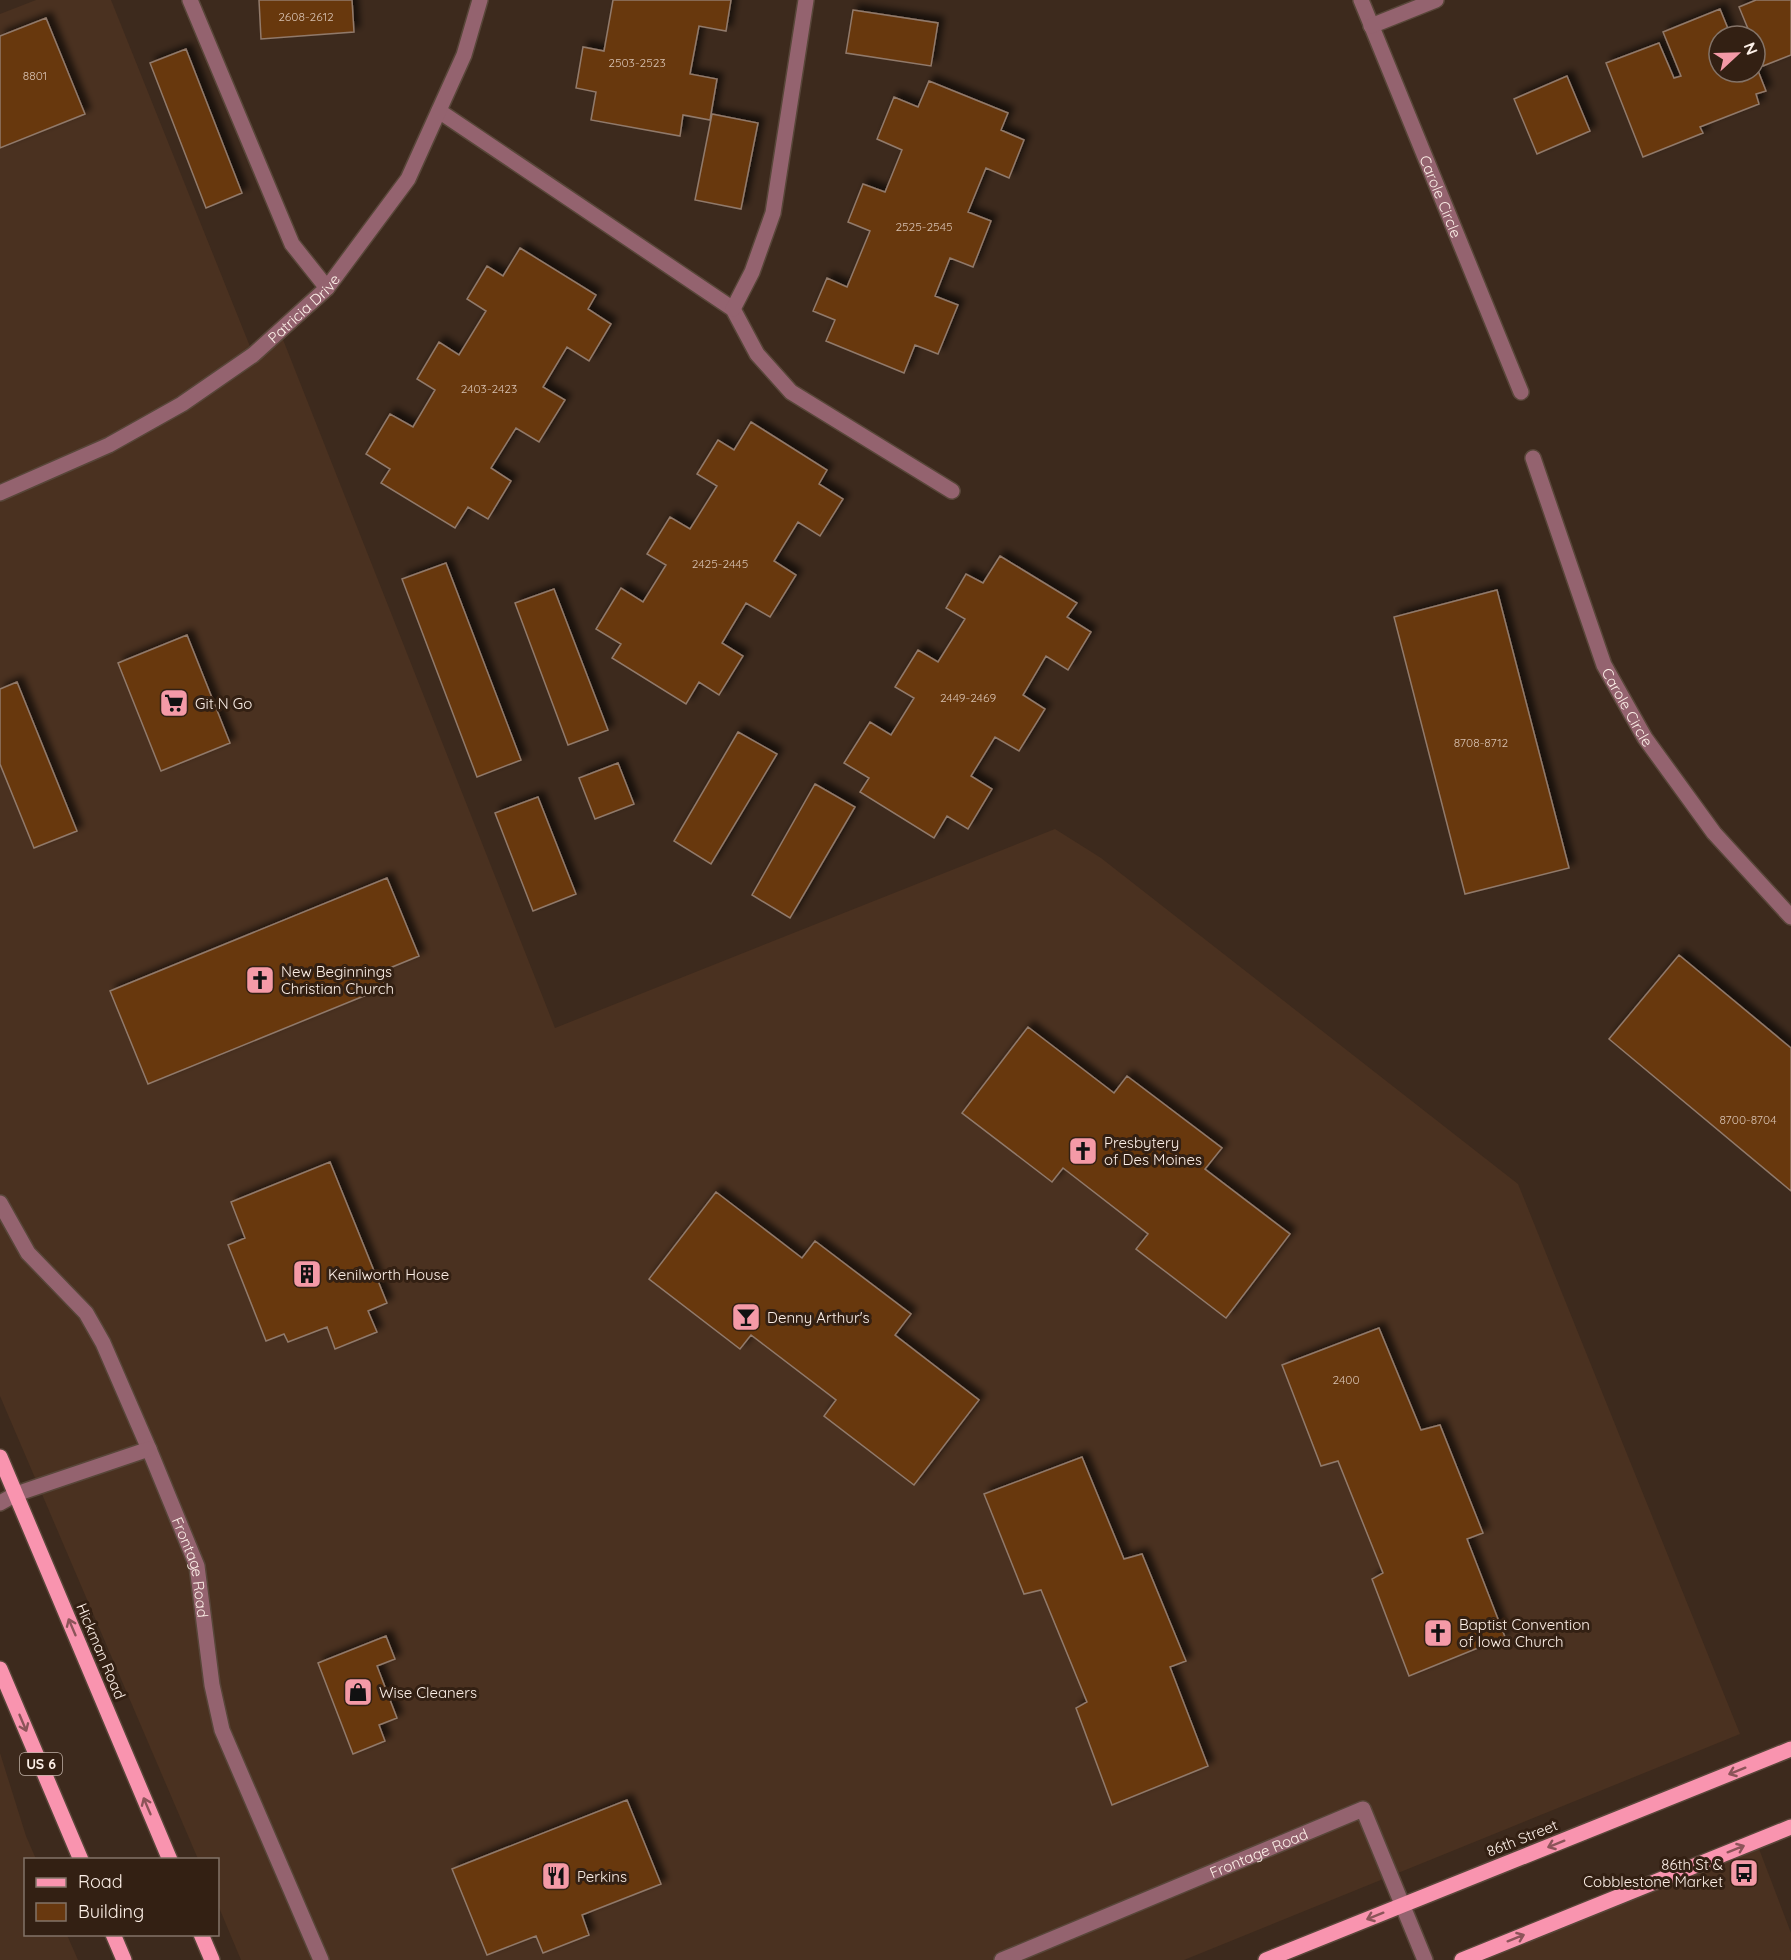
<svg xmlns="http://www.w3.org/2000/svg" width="1791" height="1960" viewBox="0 0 1791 1960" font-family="Quicksand,sans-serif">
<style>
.built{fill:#4a3120}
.building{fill:#68380f;stroke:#917a6b;stroke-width:1.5;filter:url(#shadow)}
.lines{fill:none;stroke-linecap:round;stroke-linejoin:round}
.service-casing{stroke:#584639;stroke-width:18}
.minor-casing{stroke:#584639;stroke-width:18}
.primary-casing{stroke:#584639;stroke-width:18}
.service{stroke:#94636f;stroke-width:15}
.minor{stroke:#94636f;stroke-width:15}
.primary{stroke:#f994af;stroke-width:15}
.oneway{stroke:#8c5459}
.labels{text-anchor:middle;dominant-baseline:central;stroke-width:6;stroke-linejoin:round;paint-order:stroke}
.number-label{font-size:12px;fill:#d7c1b1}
.shield{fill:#332013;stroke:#c0b1a7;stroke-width:1.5}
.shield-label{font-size:14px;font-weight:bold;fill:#fcefe7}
.street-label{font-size:15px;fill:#fcefe7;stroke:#332013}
.poi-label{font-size:15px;fill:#fcefe7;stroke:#332013;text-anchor:start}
</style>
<defs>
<filter id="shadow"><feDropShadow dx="5.5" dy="-5.5" stdDeviation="3" flood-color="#0009"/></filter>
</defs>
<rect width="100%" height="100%" fill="#3d2a1d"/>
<!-- built -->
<path class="built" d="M36 0H111L253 354 280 332 555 1028 1055 829 1101 858 1518 1184 1740 1734 1184 1960H241L218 1905V1860L198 1859 0 1396V14Z
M0 1753 26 1836 36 1859 26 1860V1934L67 1935 78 1960H0Z
M1756 1841 1791 1933V1960H1462Z"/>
<!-- building -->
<path class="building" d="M259 0H352L354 32 261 39Z
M613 0H731L726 31 699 26 690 74 717 79 710 120 683 115 680 136 591 120 596 92 576 88 583 47 604 51Z
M1756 0H1791V55L1763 66 1755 46V36H1751L1739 7Z
M1720 9 1731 36H1719V72H1755V63L1766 91 1756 94 1759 104 1700 127 1703 133 1643 157 1606 63 1659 43 1674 78 1681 76 1663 32Z
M853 10 938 23 931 66 846 53Z
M46 18 85 114 0 148V36Z
M186 49 242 193 206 208 150 63Z
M1567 76 1590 131 1537 154 1514 99Z
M929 81 1008 113 1001 130 1024 140 1009 178 986 168 968 212 991 221 973 267 950 258 935 296 958 305 938 354 915 345 904 373 826 341 835 320 813 311 827 278 847 287 870 231 848 222 863 184 885 192 902 150 877 139 894 97 918 107Z
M712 114 758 123 741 209 695 200Z
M520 248 596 295 588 309 611 324 589 361 567 347 543 387 565 400 539 442 516 428 491 468 511 481 488 519 468 507 455 528 381 483 390 469 366 454 390 414 413 427 435 390 417 379 439 342 459 355 486 311 467 299 487 266 503 276Z
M751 422 827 470 819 484 843 499 820 536 798 522 774 561 796 575 770 617 746 603 722 643 743 656 719 695 699 682 686 704 612 658 621 644 596 629 621 588 643 602 666 565 647 554 670 517 690 529 717 486 697 474 718 440 734 450Z
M1000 556 1077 603 1067 617 1091 632 1068 670 1046 656 1023 695 1045 709 1019 751 995 737 971 776 992 789 968 829 947 816 934 838 860 792 869 778 844 763 870 722 891 735 914 698 895 687 918 650 938 662 965 619 946 608 966 574 983 583Z
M446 563 521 760 477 777 402 579Z
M554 589 608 730 568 745 515 603Z
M1497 590 1569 868 1465 894 1394 617Z
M187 635 230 743 161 771 118 663Z
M17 682 77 831 34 848 0 764V689Z
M738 732 777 754 711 864 674 841Z
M618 763 634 804 595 819 579 778Z
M815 784 855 807 790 918 752 895Z
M538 797 576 894 533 911 495 813Z
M387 878 419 956 380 972 386 987 148 1084 110 991Z
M1679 955 1791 1048V1191L1609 1039Z
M1028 1027 1114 1093 1127 1076 1222 1148 1205 1169 1290 1234 1226 1318 1136 1249 1148 1234 1063 1168 1052 1182 962 1113Z
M330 1162 387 1303 368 1311 377 1332 335 1349 327 1327 288 1342 284 1334 266 1341 228 1245 245 1238 231 1202Z
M716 1192 802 1258 815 1241 911 1314 895 1335 979 1400 914 1485 824 1416 836 1400 751 1335 740 1349 649 1279Z
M1379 1328 1421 1430 1440 1425 1483 1533 1467 1539 1505 1637 1409 1676 1372 1579 1383 1573 1338 1461 1321 1466 1282 1365Z
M1082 1457 1124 1559 1142 1554 1186 1661 1170 1667 1208 1766 1112 1805 1076 1708 1087 1702 1041 1590 1024 1594 984 1494Z
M386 1636 395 1659 377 1666 397 1718 379 1725 385 1741 353 1754 318 1663Z
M627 1800 661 1884 582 1915 589 1935 543 1953 536 1936 487 1955 452 1869Z"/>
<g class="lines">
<!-- service casing -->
<g class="service-casing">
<g id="service">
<path d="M190 0 292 244 327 288"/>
<path d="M439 111 733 309 757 354 791 392 952 491"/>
<path d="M733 309 752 272 773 213 806 0"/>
<path id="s1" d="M1533 458 1604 665 1645 738 1714 833 1791 917"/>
<path id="s2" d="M0 1203 28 1253 86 1313 103 1343 149 1449 197 1566 212 1685 222 1730 321 1960"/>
<path d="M0 1503 16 1494 149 1449"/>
<path id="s3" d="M1002 1960 1363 1809 1425 1960"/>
</g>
</g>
<!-- minor casing -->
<g class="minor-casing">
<g id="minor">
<path id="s4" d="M1361 0 1521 392"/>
<path d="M1371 26 1436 0"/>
<path id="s5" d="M0 493 109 445 182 404 253 355 327 288 408 179 464 55 480 0"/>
</g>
</g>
<!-- primary casing -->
<g class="primary-casing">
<path id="primary" d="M0 1457 170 1860
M0 1669 81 1860
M113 1934 124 1960
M201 1934 212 1960
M1266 1960 1791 1749
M1462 1960 1791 1827"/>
</g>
<!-- service -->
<use href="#service" class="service"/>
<!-- minor -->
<use href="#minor" class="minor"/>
<!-- primary -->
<use href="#primary" class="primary"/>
</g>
<!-- one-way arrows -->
<defs><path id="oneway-shaft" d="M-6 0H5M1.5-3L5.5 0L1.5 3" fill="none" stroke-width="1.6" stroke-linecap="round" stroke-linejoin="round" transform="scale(1.5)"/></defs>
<g class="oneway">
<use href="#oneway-shaft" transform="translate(72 1627) rotate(-113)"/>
<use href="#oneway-shaft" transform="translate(23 1723) rotate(67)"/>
<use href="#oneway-shaft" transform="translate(1737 1771) rotate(158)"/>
<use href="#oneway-shaft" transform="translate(147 1806) rotate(-113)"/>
<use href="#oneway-shaft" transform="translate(1556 1844) rotate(158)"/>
<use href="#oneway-shaft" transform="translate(1736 1849) rotate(-22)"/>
<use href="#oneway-shaft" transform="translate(1375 1916) rotate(158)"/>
<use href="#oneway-shaft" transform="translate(1516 1938) rotate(-22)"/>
</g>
<!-- icons -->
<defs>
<g id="supermarket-square" transform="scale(1.5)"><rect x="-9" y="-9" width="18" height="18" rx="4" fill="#f49aa7" stroke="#332013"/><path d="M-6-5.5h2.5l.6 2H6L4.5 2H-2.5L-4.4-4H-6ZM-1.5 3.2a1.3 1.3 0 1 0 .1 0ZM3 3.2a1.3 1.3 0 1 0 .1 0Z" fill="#111"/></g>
<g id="church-square" transform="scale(1.5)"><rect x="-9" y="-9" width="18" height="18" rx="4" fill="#f49aa7" stroke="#332013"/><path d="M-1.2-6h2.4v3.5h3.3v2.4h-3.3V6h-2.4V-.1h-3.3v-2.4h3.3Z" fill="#111"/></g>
<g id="building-square" transform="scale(1.5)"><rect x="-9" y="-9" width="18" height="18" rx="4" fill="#f49aa7" stroke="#332013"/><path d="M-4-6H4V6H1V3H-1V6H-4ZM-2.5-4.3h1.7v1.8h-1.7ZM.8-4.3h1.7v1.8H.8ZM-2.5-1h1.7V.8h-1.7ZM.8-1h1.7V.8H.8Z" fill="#111"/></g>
<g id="bar-square" transform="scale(1.5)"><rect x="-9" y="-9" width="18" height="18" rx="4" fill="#f49aa7" stroke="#332013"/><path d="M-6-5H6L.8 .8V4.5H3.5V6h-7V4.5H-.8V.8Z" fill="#111"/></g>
<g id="shop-square" transform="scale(1.5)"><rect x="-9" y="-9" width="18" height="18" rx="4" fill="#f49aa7" stroke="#332013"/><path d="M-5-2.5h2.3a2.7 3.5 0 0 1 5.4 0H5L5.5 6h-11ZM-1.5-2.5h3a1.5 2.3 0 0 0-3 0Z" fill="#111"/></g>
<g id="bus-square" transform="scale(1.5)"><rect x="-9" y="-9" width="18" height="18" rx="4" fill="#f49aa7" stroke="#332013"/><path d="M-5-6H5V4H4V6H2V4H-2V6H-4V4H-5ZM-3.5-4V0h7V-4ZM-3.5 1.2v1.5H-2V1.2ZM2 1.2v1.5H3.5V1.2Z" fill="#111"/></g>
<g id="restaurant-square" transform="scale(1.5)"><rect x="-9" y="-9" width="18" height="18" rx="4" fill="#f49aa7" stroke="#332013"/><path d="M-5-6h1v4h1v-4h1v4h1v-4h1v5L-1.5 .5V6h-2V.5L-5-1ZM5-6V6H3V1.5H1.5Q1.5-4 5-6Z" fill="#111"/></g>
</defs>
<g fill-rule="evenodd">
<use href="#supermarket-square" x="174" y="703"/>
<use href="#church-square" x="260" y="980"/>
<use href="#church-square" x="1083" y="1151"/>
<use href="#building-square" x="307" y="1274"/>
<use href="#bar-square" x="746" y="1317"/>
<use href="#church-square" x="1438" y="1633"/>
<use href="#shop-square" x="358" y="1692"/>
<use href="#bus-square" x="1744" y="1873"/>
<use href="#restaurant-square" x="556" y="1876"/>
</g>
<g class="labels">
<!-- number labels -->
<g class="number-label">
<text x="306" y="16">2608-2612</text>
<text x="637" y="62">2503-2523</text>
<text x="35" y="75">8801</text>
<text x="924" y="226">2525-2545</text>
<text x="489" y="388">2403-2423</text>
<text x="720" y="563">2425-2445</text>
<text x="968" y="697">2449-2469</text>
<text x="1481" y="742">8708-8712</text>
<text x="1748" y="1119">8700-8704</text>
<text x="1346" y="1379">2400</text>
</g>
<!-- shield labels -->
<rect class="shield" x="20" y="1753" width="42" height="22" rx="4.5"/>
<g class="shield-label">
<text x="41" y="1764">US 6</text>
</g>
<!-- street labels -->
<g class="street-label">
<text stroke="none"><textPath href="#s4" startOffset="212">Carole Circle</textPath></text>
<text stroke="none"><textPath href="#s5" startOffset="358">Patricia Drive</textPath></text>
<text stroke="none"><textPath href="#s1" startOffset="267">Carole Circle</textPath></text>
<text stroke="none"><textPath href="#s2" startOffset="417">Frontage Road</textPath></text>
<text transform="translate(101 1651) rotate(67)">Hickman Road</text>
<text transform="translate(1522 1838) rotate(-22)">86th Street</text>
<text stroke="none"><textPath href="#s3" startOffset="278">Frontage Road</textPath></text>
</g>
<!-- poi labels -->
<g class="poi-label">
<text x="195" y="703">Git N Go</text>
<text x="281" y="971">New Beginnings<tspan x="281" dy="17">Christian Church</tspan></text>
<text x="1104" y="1142">Presbytery<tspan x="1104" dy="17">of Des Moines</tspan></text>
<text x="328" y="1274">Kenilworth House</text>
<text x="767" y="1317">Denny Arthur's</text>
<text x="1459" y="1624">Baptist Convention<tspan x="1459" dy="17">of Iowa Church</tspan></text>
<text x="379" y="1692">Wise Cleaners</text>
<text x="1723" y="1864" text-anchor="end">86th St &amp;<tspan x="1723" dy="17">Cobblestone Market</tspan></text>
<text x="577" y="1876">Perkins</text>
</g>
</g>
<!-- legend -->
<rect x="24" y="1858" width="195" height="78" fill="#332013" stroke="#837368" stroke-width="1.5"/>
<rect x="36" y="1878" width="30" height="9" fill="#f994af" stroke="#837368" stroke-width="1.5"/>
<text x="78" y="1888" font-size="18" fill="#fcefe7">Road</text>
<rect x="36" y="1903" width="30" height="18" fill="#68380f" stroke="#837368" stroke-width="1.5"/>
<text x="78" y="1918" font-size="18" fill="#fcefe7">Building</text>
<!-- north arrow -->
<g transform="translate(1737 54) rotate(68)"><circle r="28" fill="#332013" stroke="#837368" stroke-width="1.5"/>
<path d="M0-4.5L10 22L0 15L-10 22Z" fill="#f49aa7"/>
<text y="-9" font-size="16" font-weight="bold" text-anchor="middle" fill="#fcefe7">N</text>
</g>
</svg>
